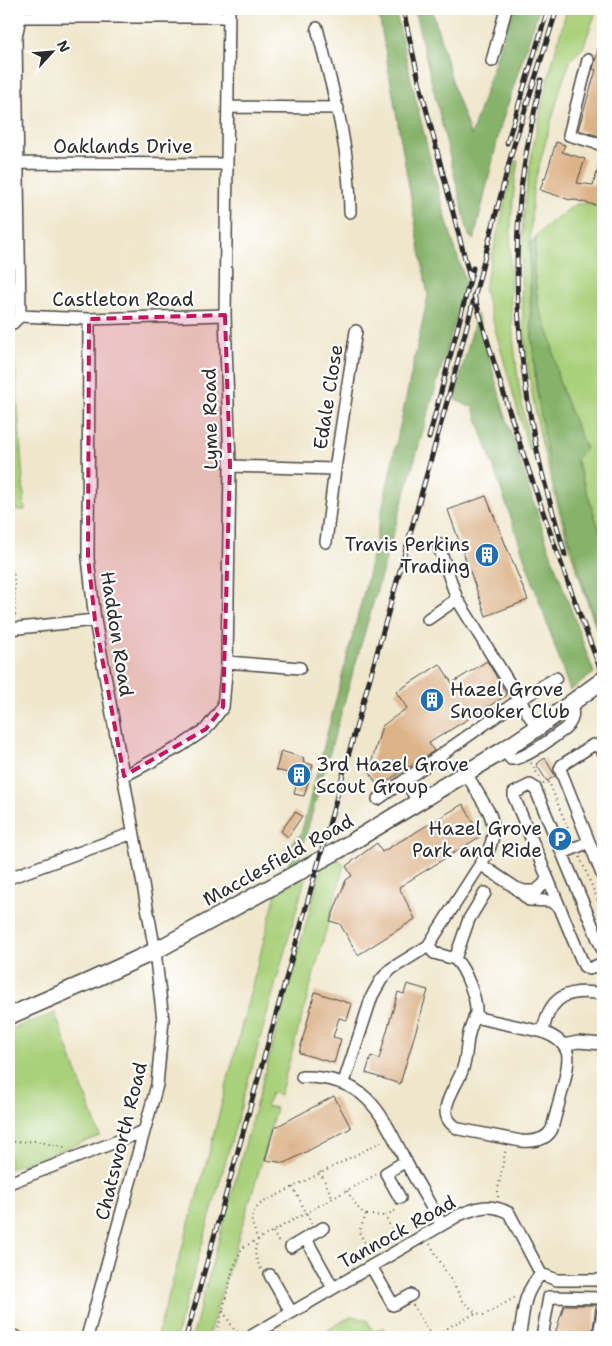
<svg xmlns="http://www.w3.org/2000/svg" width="612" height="1346" viewBox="0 0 612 1346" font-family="'Shantell Sans',sans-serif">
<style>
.green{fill:#a9d07a;stroke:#6a7e52}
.forest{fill:#86b26a;stroke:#586e4a}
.building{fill:#dcb288}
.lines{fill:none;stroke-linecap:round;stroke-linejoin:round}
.minor-casing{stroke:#484743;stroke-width:14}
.highway-casing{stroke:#484743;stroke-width:19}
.path{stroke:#484743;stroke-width:2;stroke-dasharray:1 4;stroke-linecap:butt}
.minor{stroke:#fff;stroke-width:11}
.highway{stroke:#fff;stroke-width:16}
.rail-casing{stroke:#2b2b2b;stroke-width:5}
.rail{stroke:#fff;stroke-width:3;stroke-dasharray:9;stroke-linecap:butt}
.marked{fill:#c2185b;fill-opacity:0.2;stroke:#c2185b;stroke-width:4;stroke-dasharray:10 6;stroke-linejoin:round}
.labels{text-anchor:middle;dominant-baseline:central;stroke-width:4.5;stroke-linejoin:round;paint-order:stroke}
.street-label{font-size:19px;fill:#2b2b2b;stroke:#fff}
.poi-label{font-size:19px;fill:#2b2b2b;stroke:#fff;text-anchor:end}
</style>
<rect width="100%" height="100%" fill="#fff"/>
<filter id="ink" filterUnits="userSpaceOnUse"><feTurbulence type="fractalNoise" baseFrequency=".02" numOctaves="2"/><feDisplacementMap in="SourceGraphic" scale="10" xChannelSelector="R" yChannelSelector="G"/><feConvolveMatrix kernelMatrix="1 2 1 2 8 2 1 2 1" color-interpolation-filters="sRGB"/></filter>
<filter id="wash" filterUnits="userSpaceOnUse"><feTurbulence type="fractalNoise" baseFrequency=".0096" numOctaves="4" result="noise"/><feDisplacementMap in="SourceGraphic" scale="20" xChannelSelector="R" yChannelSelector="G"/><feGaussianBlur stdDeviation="1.12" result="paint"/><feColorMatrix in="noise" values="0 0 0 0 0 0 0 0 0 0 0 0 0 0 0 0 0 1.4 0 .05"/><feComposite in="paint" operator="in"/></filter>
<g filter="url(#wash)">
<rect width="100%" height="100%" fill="#efe6cb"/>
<!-- green -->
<path class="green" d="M567 9H597L583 48 571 59 561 86 533 188 530 242V319L536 389 566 529 603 648C552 502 506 349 526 193 534 130 550 69 567 9Z
M515 161H518C503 256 510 356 531 449L529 451 484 289Z
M576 204H592L603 207V541L576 459 586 449 571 414 558 378 551 340 538 305 534 270 536 236 548 224Z
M13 338 25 510H9V341Z
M328 844 344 866 280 1095 271 1093 266 1106 276 1108 262 1161 208 1337H192Z
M306 876 176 1337H157L209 1153 276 893Z
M55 1013 100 1136 9 1169V1030Z
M352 1316 367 1320 373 1332 384 1327 390 1337H315Z"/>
<!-- forest -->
<path class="forest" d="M378 9H395C416 100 436 194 466 283L296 869 285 859 286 848 301 834 366 584 428 296Z
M414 9H432L456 95 471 136 512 9H539L501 125 474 240 469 236Z
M536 239 534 270 538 305 551 340 558 378 564 397 586 449 576 459 603 541V646C584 582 560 519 547 453 533 383 530 313 530 242Z
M477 313 504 411 547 543 594 673 570 691 472 404 470 407 454 399Z"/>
<g id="blocks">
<!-- building -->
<path class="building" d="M601 39 603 40V137L578 130 596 70 593 69Z
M556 142 565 145 562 152 585 159 577 183 593 185 601 159H603V207L571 199 570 200 540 190 544 178 545 179Z
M486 496 528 600 486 616 448 510Z
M487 661 507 695 429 743 434 751 378 787 369 771 382 726 407 708 396 692 440 664 452 683Z
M281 751 304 758 303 762 313 765 304 796 294 794 298 779 287 776 288 773 276 770Z
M545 758 555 776 547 781 536 764Z
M463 804 481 836 399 887 415 919 358 955 340 924 330 921 346 880 352 876 346 866 377 843 382 852Z
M295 812 302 816 288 837 281 831Z
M407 984 428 990 400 1084 366 1073 371 1056 379 1059 398 992 404 994Z
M315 992 352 1004 347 1020 339 1018 333 1037 341 1039 334 1063 299 1053Z
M334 1096 351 1128 285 1163 265 1160 274 1128Z
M564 1305H596L592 1337 574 1336 573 1337H554Z"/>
</g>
</g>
<g filter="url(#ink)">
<use href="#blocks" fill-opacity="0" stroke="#484743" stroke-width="1"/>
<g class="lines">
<!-- minor casing -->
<g class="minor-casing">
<path id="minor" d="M19 9 20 17 16 38 20 316
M20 17H228
M317 28C333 90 350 147 350 212
M588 60 569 135 603 145
M492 61 506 9
M229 107 338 108
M9 164 18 163 227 164
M20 316 89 319 225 315
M9 324 13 323 20 316
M230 466 335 469
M326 542 335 469 356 331
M438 544 457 599 537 728
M428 619 457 599
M9 629 95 620
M227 662 300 668
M504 750 511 759C523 761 555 736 566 728 573 720 574 714 571 705
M603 752 600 747 593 745 562 765 560 769 603 877
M124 776 181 746 206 729 223 707 227 662 230 466 225 315 229 9
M405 780 418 801
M378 799 519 700 556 678
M563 853 589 842
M480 864 516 888 529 900 550 901 559 907
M9 878 133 833
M516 888 524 891H536L544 884 547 878
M428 946 434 953 455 959
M603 951 535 788 530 785 514 793V797L584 966 589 969 603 963
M455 959C465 968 477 999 476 1012 475 1019 470 1027 469 1034 466 1045 467 1057 463 1068 458 1087 430 1114 459 1129L521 1141C533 1142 546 1141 552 1129 555 1114 572 1064 567 1052 563 1041 553 1036 543 1032L474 1017
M455 959 469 919 485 893
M543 1032C549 995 569 988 603 994
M563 1045 578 1042 603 1044
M302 1077C366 1076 381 1112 406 1162 417 1183 430 1204 442 1225
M344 1082 372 996 381 980 391 969 428 946 487 854C494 838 496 829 489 812L466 773
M9 1183 144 1131
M400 1198 386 1173 406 1161
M306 1239 333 1288
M291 1247 323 1228
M371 1266 393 1305 411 1295
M270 1275 291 1312
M9 1335 17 1337
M253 1335 459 1215C478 1207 490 1203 509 1213L541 1274 557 1280H603
M599 1335 603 1311
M87 1337 157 1085 163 1020 155 951 95 620 88 558 89 319
M519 1337C525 1311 521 1296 541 1274
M542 1337 549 1297 601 1298 603 1302"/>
</g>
<!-- highway casing -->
<g class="highway-casing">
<path id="highway" d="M9 1016 92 980 155 951 337 851 504 750 537 728 603 680"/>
</g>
<!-- path -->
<path class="path" d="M9 513V531L13 540 9 550
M9 560 14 576 15 617
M531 763 540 778
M543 784 549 782 572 839
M580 857 603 913
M9 1142 35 1141 68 1148
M320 1172 333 1198
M293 1187 312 1224
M347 1191 359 1209 366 1215 359 1232 371 1254
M498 1197V1189L506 1148
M367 1215 385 1216
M273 1232 280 1245
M396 1238 385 1216 398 1209
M430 1244 463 1301 476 1313
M261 1269C255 1257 253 1252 258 1240 252 1223 246 1216 262 1203L383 1141
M413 1305 432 1337
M223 1311 235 1331 244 1333
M216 1337 233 1269 242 1248 377 1174
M435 1337 451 1326 476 1313 484 1315 516 1297"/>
<!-- minor -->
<use href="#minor" class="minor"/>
<!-- highway -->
<use href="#highway" class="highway"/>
<!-- rail casing -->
<g class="rail-casing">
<path id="rail" d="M403 9 420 85 470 278
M541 80C532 123 522 167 519 211 513 295 521 378 539 460 546 492 557 524 565 555
M507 143 548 9
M474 295C511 424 555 551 603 676
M429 438 473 268
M186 1337 450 391 513 148 557 9"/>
</g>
<!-- rail -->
<use href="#rail" class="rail"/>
</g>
</g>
<!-- marked area -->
<path class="marked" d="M225 315 230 466 223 707 206 729 124 776 95 620 88 558 89 319Z"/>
<!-- icons -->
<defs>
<g id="building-disc" transform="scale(1.25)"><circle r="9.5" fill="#1f6fb2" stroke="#fff"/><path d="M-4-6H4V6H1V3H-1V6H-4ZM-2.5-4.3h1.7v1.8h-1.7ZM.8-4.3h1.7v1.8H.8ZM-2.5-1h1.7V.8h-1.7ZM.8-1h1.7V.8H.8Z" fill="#fff"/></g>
<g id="parking-disc" transform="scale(1.25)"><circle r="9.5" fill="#1f6fb2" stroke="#fff"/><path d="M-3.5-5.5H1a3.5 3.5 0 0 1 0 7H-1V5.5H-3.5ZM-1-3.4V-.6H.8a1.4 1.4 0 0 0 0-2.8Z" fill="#fff"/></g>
</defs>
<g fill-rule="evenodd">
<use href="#building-disc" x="487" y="555"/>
<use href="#building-disc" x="432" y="700"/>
<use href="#building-disc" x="299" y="775"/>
<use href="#parking-disc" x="560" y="839"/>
</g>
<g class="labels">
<!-- street labels -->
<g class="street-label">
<text x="123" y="146">Oaklands Drive</text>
<text x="123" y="299">Castleton Road</text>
<text transform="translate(328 397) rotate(-81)">Edale Close</text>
<text transform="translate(210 419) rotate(-91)">Lyme Road</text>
<text transform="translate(117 634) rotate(81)">Haddon Road</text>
<text transform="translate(278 860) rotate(-29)">Macclesfield Road</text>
<text transform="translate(121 1141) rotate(-76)">Chatsworth Road</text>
<text transform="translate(397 1232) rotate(-29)">Tannock Road</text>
</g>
<!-- poi labels -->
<g class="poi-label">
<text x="470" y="544">Travis Perkins<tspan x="470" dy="22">Trading</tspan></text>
<text x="450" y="689" text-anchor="start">Hazel Grove<tspan x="450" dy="22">Snooker Club</tspan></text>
<text x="316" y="764" text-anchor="start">3rd Hazel Grove<tspan x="316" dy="22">Scout Group</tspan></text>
<text x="542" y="828">Hazel Grove<tspan x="542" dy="22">Park and Ride</tspan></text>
</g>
</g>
<!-- margin -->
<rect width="612" height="1346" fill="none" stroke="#fff" stroke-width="30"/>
<!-- north arrow -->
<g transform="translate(52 52) rotate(64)" stroke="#ffffff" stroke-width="4" paint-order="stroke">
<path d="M0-4L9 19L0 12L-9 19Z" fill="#2b2b2b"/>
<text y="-8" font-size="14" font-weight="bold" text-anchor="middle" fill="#2b2b2b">N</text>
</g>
</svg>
